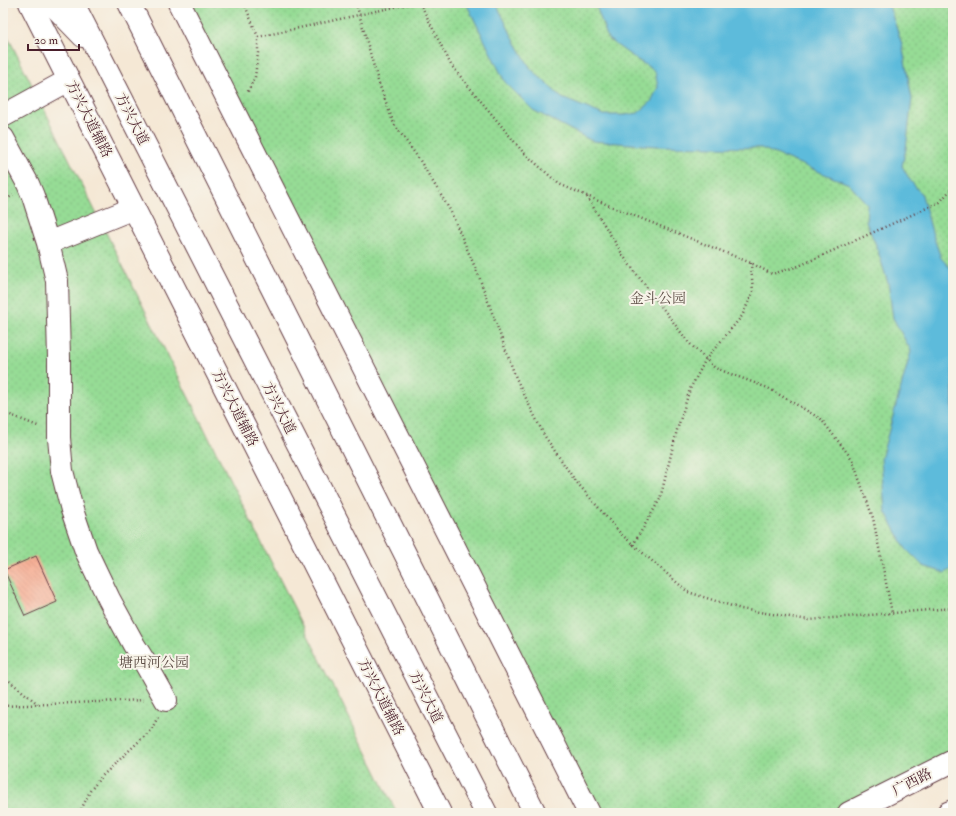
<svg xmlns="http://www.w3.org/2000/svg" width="956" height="816" viewBox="0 0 956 816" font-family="'IM FELL Double Pica','Noto Serif SC',serif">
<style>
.park{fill:url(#park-dots);stroke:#707e60}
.water{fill:#5dbbdb;stroke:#546d83}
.building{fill:url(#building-back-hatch)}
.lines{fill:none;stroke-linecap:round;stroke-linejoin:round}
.minor-casing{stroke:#643d44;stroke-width:24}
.major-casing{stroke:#643d44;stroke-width:24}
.highway-casing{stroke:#643d44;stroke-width:24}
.path{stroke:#643d44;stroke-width:2.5;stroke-dasharray:1 3;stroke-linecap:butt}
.minor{stroke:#fff;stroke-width:22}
.major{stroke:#fff;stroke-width:22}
.highway{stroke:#fff;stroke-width:22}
.labels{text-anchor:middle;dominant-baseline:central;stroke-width:4;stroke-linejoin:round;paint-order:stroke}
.street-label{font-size:14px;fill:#4a1f2b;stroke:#f7f3e8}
.park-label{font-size:14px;fill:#5d4e46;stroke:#f7f3e8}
</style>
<defs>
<pattern id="park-dots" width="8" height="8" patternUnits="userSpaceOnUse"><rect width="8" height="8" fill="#96dc95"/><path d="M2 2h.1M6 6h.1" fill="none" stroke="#83bc81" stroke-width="1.8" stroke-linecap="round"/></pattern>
<pattern id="building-back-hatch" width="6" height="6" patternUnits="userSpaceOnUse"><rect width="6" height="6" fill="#f6af95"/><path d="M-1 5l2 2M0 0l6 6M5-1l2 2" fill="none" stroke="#d49681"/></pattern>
</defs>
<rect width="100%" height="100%" fill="#f7f3e8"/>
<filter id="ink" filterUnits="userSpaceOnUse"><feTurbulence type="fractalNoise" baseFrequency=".025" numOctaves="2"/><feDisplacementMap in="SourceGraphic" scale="8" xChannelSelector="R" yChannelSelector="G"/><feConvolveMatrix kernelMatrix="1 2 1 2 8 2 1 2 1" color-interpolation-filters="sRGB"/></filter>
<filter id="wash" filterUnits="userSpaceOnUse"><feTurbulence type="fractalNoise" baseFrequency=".012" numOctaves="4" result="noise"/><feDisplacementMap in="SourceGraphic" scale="16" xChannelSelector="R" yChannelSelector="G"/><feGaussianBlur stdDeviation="0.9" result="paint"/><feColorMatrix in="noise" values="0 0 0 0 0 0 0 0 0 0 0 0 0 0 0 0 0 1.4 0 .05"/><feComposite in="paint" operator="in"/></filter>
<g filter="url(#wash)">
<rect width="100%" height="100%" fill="#f5e8d5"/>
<!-- park -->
<path class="park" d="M179 3H953V761L849 813H589Z
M3 26 9 39 397 813H3Z"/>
<!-- water -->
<path class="water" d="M467 3H496L513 38 531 69 562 98 604 115H625L638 113 651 102 658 87 655 71 636 59 608 39 595 3H889V6L902 44 912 99 906 149 902 166 910 180 922 195 932 232 941 258 953 271V568L945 573 923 566 906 549 885 511 881 459 911 351 893 318 888 283 876 245 866 222 867 204 849 184 761 148 656 146 592 141 533 110 505 82 468 7Z"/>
<g id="blocks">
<!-- building -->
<path class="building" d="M36 556 57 602 25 616 4 570Z"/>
</g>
</g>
<g filter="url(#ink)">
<use href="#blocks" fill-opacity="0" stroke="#643d44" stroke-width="1"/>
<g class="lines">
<!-- minor casing -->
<g class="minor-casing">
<path id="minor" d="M30 3 440 813
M179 3 589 813
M3 116 69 80
M3 138 28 184 33 196 48 243 57 281 59 358V438L62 471 72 510 86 551 109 599 134 645 144 661 166 700
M48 243 134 208"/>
</g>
<!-- major casing -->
<g class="major-casing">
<path id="major" d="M849 813 953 761
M948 813 953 811"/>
</g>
<!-- highway casing -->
<g class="highway-casing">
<path id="highway" d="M53 3 55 7 83 36
M73 3 486 813
M129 3 535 813"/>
</g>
<!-- path -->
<path class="path" d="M244 3 258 37V53L255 77 247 93
M356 3 378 81 394 124 419 159 450 210 478 274 516 378 544 435 574 479 621 534 688 592 741 609 809 620 953 608
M420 3 451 65 523 152 559 184 608 205 751 263 772 274 799 266 940 202 953 187
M258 37 413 3
M587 197 626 260 689 343 715 368 768 388 821 419 852 459 873 518 892 613
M3 202 13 195
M3 412 40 427
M633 545 660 499 677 430 690 389 706 359 742 316 753 292 751 263
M3 676 38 704
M3 706 144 700
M81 813V810L90 791 101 777 151 730 158 717"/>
<!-- minor -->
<use href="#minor" class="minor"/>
<!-- major -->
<use href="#major" class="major"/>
<!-- highway -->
<use href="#highway" class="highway"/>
</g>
</g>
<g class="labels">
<!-- street labels -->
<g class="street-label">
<text transform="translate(89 119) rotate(63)">方兴大道辅路</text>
<text transform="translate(132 119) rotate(63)">方兴大道</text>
<text transform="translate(235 408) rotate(63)">方兴大道辅路</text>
<text transform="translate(279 408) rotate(63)">方兴大道</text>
<text transform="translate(381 697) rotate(63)">方兴大道辅路</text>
<text transform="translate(426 697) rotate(63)">方兴大道</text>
<text transform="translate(912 782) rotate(-27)">广西路</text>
</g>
<!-- park labels -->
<g class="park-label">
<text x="658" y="298">金斗公园</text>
<text x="154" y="662">塘西河公园</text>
</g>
</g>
<!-- margin -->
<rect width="956" height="816" fill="none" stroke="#f7f3e8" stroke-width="16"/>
<!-- scale -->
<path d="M28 44v6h51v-6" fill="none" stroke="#4a1f2b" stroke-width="2"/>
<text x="34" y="44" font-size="12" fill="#4a1f2b" stroke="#f7f3e8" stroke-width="3" paint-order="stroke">20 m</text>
</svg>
